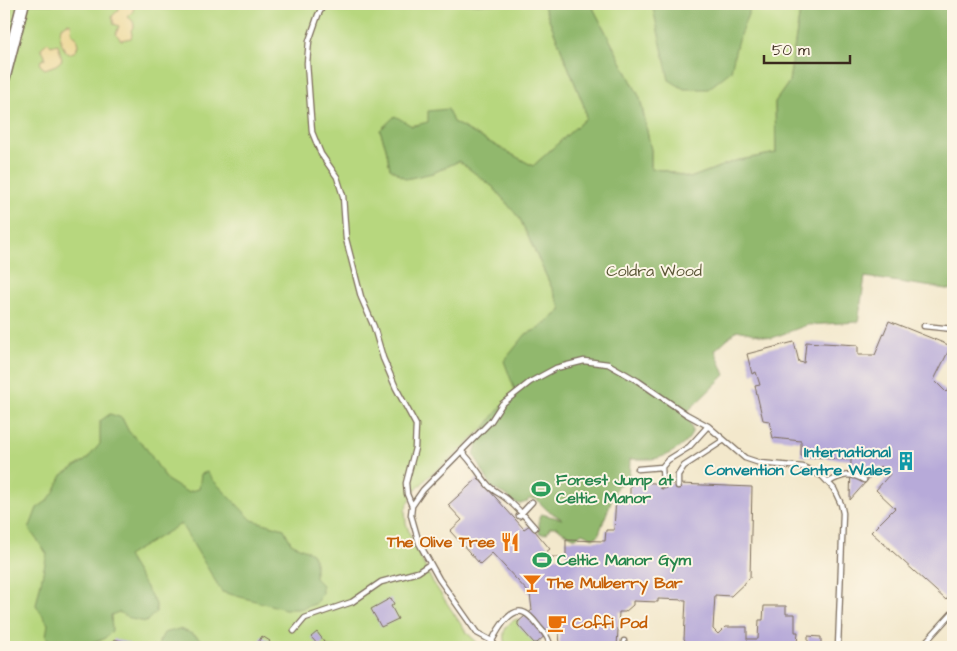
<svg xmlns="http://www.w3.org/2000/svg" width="957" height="651" viewBox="0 0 957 651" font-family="'Architects Daughter',sans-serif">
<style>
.green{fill:#b7d77e;stroke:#79804e}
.forest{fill:#91b86d;stroke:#667146}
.sand{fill:#eeda9e;stroke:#94825e}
.building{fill:#b7aad9}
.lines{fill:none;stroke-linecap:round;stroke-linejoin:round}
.service-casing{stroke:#7b6c5b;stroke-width:7}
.tertiary-casing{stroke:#7b6c5b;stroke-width:14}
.service{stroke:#fff;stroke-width:4.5}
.tertiary{stroke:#fff;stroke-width:11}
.labels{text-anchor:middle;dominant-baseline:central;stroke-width:4;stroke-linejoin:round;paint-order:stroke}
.park-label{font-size:16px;fill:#5a5536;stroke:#fcf5e5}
.culture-label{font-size:16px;font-weight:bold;fill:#0d838f;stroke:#fcf5e5;text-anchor:end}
.leisure-label{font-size:16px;font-weight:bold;fill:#27864d;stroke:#fcf5e5;text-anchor:start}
.food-label{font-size:16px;font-weight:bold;fill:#c56008;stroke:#fcf5e5;text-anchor:start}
</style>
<rect width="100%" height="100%" fill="#fcf5e5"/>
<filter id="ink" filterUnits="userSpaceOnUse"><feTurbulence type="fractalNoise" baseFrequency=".02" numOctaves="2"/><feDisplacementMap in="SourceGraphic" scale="10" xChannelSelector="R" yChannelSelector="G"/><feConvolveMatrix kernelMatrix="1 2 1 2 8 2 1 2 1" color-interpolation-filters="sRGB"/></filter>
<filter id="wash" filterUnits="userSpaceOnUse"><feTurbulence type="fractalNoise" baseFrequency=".0096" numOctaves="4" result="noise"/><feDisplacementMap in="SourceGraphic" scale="20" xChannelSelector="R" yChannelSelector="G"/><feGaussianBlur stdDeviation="1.12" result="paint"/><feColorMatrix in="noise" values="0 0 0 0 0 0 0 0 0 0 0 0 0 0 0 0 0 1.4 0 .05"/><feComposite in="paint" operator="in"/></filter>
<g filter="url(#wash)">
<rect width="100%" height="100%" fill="#f3e8cc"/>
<!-- green -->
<path class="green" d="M4 4H543L584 106 586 118 533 166 453 122 428 123 380 130 386 148 390 168 433 173 459 161 493 187 520 219 562 310 538 329 526 334 516 393 491 421 457 454 428 477 414 492 405 510 406 523 411 538 431 579 466 632 482 647H4Z
M591 4H801L789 82 775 102 776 153 735 161 690 178 663 170H651V150L640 98Z
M517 619 520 620 539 640 540 647H506C501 635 504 624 517 619Z"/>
<!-- forest -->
<path class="forest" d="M543 4H591L640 98 651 150V169L663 170 690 178 735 161 776 153 775 102 789 82 801 4H953V290L865 277 858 322 807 325 772 338 737 330 715 350 725 375 686 413C688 419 693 427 692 432 689 444 669 455 658 458 649 460 639 459 630 459L629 480 617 486 598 536 593 538 582 533 576 538 563 532 557 527H550L547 533 543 534 539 533V518L541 514 562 519 547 510 536 499H529L527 502 520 504 510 501 509 497 492 488 474 455C478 433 498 407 516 393L504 361 526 334 538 329 562 310 520 219 493 187 459 161 433 173 406 179 390 168 386 148 380 130 395 116 412 126 428 122V111L448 109 453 122 533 166 586 118 584 106Z
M652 4H752L737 43 731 71 708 89H684L669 80Z
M110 414 122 418 129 432 144 445 167 480 187 492 199 489 201 474 207 472 213 480 252 520 284 529 291 543 312 553 315 560V578L322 585V594L315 604 299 609H285L222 592 181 524 127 556 156 604V612L146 622 131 619 119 612 111 615 112 631 104 639 93 642 97 647H52L46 636 48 624 36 605 47 554 29 529 37 508 47 501 54 492 62 475 86 460 100 444V421Z
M179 629C191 633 200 636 206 647H159V642L164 633Z"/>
<!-- sand -->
<path class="sand" d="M118 4H134L133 11 128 17C132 20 134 21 134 27L131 30 132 35 131 38 121 40 116 34 119 26 114 24 112 16 119 10Z
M68 23 71 24 72 34 76 37 78 45 76 51 69 54C61 49 59 35 61 27Z
M48 42 51 46 58 44 62 60 56 65 45 69 40 65 41 60 45 59V55L41 48Z"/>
<g id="blocks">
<!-- building -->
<path class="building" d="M889 321 951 346 934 380 946 392 953 385V592L946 600 871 532 895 508 876 490 890 474 880 466 850 500 851 460 801 456V441L773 438 769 421 763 420 755 386 760 385 756 372 752 374 747 354 794 342 799 362 804 363 806 342 858 345V355H875Z
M478 478 524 529 530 525 550 549 546 552 551 557H566V540L605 541 606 530H614L616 497H630V482L752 487 750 578 731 596 715 595 713 629 718 634 725 627H747V639H758L759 620H763L764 606H786V614H795V632H798L797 644H808V636L821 637V645L830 646V647H691L684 639 686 600 658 599V602L633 601V605L625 612H619L617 647H560L559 631 551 630 537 643H534L518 625V622L532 610 530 594 492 553 480 564 450 531 462 520 448 505Z
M391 598 394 604 391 606 398 619 381 627 371 609Z
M317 632 324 641 319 646 311 637Z
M262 636 270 641 266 647H258L256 646Z
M114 639 129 643 128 647H111Z"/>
</g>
</g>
<g filter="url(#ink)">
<use href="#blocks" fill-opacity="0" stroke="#7b6c5b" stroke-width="1"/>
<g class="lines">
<!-- service casing -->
<g class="service-casing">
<path id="service" d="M324 4 318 15 309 41 307 63 312 132 321 154 337 177 343 196 346 239 361 297 374 327 383 358 396 388 416 425 415 448 406 483 407 494 412 506 411 515 419 543 439 579 477 633 492 641 496 647
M924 326 953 329
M461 451C472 461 478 473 488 485 493 491 501 494 507 499 517 508 526 517 535 528
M638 469 662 467
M829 482C841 475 851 472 864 480
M663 486 662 467 668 460 689 447 708 426
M678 486V475L684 466 724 440
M412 506 423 490 491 421 502 404 530 382 556 368 584 361 608 364 638 381 686 414 708 426 745 458 760 463 803 467 822 476 834 489 841 504 843 513 838 647
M519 516 532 502
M294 631 305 618 352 602 381 582 418 572 430 564
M492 641C497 631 511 605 525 613 531 616 535 622 539 627 545 633 550 639 550 647
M624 641V647
M921 647 953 612"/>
</g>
<!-- tertiary casing -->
<g class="tertiary-casing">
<path id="tertiary" d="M4 78 23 4"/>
</g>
<!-- service -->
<use href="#service" class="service"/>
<!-- tertiary -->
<use href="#tertiary" class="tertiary"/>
</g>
</g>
<!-- icons -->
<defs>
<g id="building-bare" transform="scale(1.5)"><path d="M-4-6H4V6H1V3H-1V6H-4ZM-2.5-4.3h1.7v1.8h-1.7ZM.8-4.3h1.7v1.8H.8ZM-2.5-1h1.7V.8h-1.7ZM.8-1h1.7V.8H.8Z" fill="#0f9aa8" stroke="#fcf5e5" stroke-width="2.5" paint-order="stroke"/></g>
<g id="stadium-bare" transform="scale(1.5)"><path d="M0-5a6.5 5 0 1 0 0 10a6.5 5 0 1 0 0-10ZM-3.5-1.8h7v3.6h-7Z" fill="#2e9e5b" stroke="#fcf5e5" stroke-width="2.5" paint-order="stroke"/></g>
<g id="restaurant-bare" transform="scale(1.5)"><path d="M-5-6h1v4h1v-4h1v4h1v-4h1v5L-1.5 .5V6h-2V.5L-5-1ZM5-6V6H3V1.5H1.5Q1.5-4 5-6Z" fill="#e8710a" stroke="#fcf5e5" stroke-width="2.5" paint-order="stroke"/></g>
<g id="bar-bare" transform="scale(1.5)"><path d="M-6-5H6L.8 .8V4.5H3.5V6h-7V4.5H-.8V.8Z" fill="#e8710a" stroke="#fcf5e5" stroke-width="2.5" paint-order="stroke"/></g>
<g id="cafe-bare" transform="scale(1.5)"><path d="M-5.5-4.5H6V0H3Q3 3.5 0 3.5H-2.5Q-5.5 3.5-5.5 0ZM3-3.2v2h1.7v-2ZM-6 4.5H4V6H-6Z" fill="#e8710a" stroke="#fcf5e5" stroke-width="2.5" paint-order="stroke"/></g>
</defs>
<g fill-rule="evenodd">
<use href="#building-bare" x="906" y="461"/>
<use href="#stadium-bare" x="541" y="489"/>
<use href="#restaurant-bare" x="510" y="542"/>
<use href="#stadium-bare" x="542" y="560"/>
<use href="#bar-bare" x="532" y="583"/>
<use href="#cafe-bare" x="557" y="623"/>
</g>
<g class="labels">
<!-- park labels -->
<g class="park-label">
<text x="654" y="271">Coldra Wood</text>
</g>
<!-- culture labels -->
<g class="culture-label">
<text x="891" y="452">International<tspan x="891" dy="18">Convention Centre Wales</tspan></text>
</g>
<!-- leisure labels -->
<g class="leisure-label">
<text x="556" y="480">Forest Jump at<tspan x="556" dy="18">Celtic Manor</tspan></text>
<text x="557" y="560">Celtic Manor Gym</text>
</g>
<!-- food labels -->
<g class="food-label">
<text x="495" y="542" text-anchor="end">The Olive Tree</text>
<text x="547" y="583">The Mulberry Bar</text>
<text x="572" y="623">Coffi Pod</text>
</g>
</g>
<!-- margin -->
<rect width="957" height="651" fill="none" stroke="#fcf5e5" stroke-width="20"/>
<!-- scale -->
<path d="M764 55v8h86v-8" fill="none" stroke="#3b2a1e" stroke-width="2.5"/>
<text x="772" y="55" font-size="15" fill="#3b2a1e" stroke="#fcf5e5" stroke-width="4" paint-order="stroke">50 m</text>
</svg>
